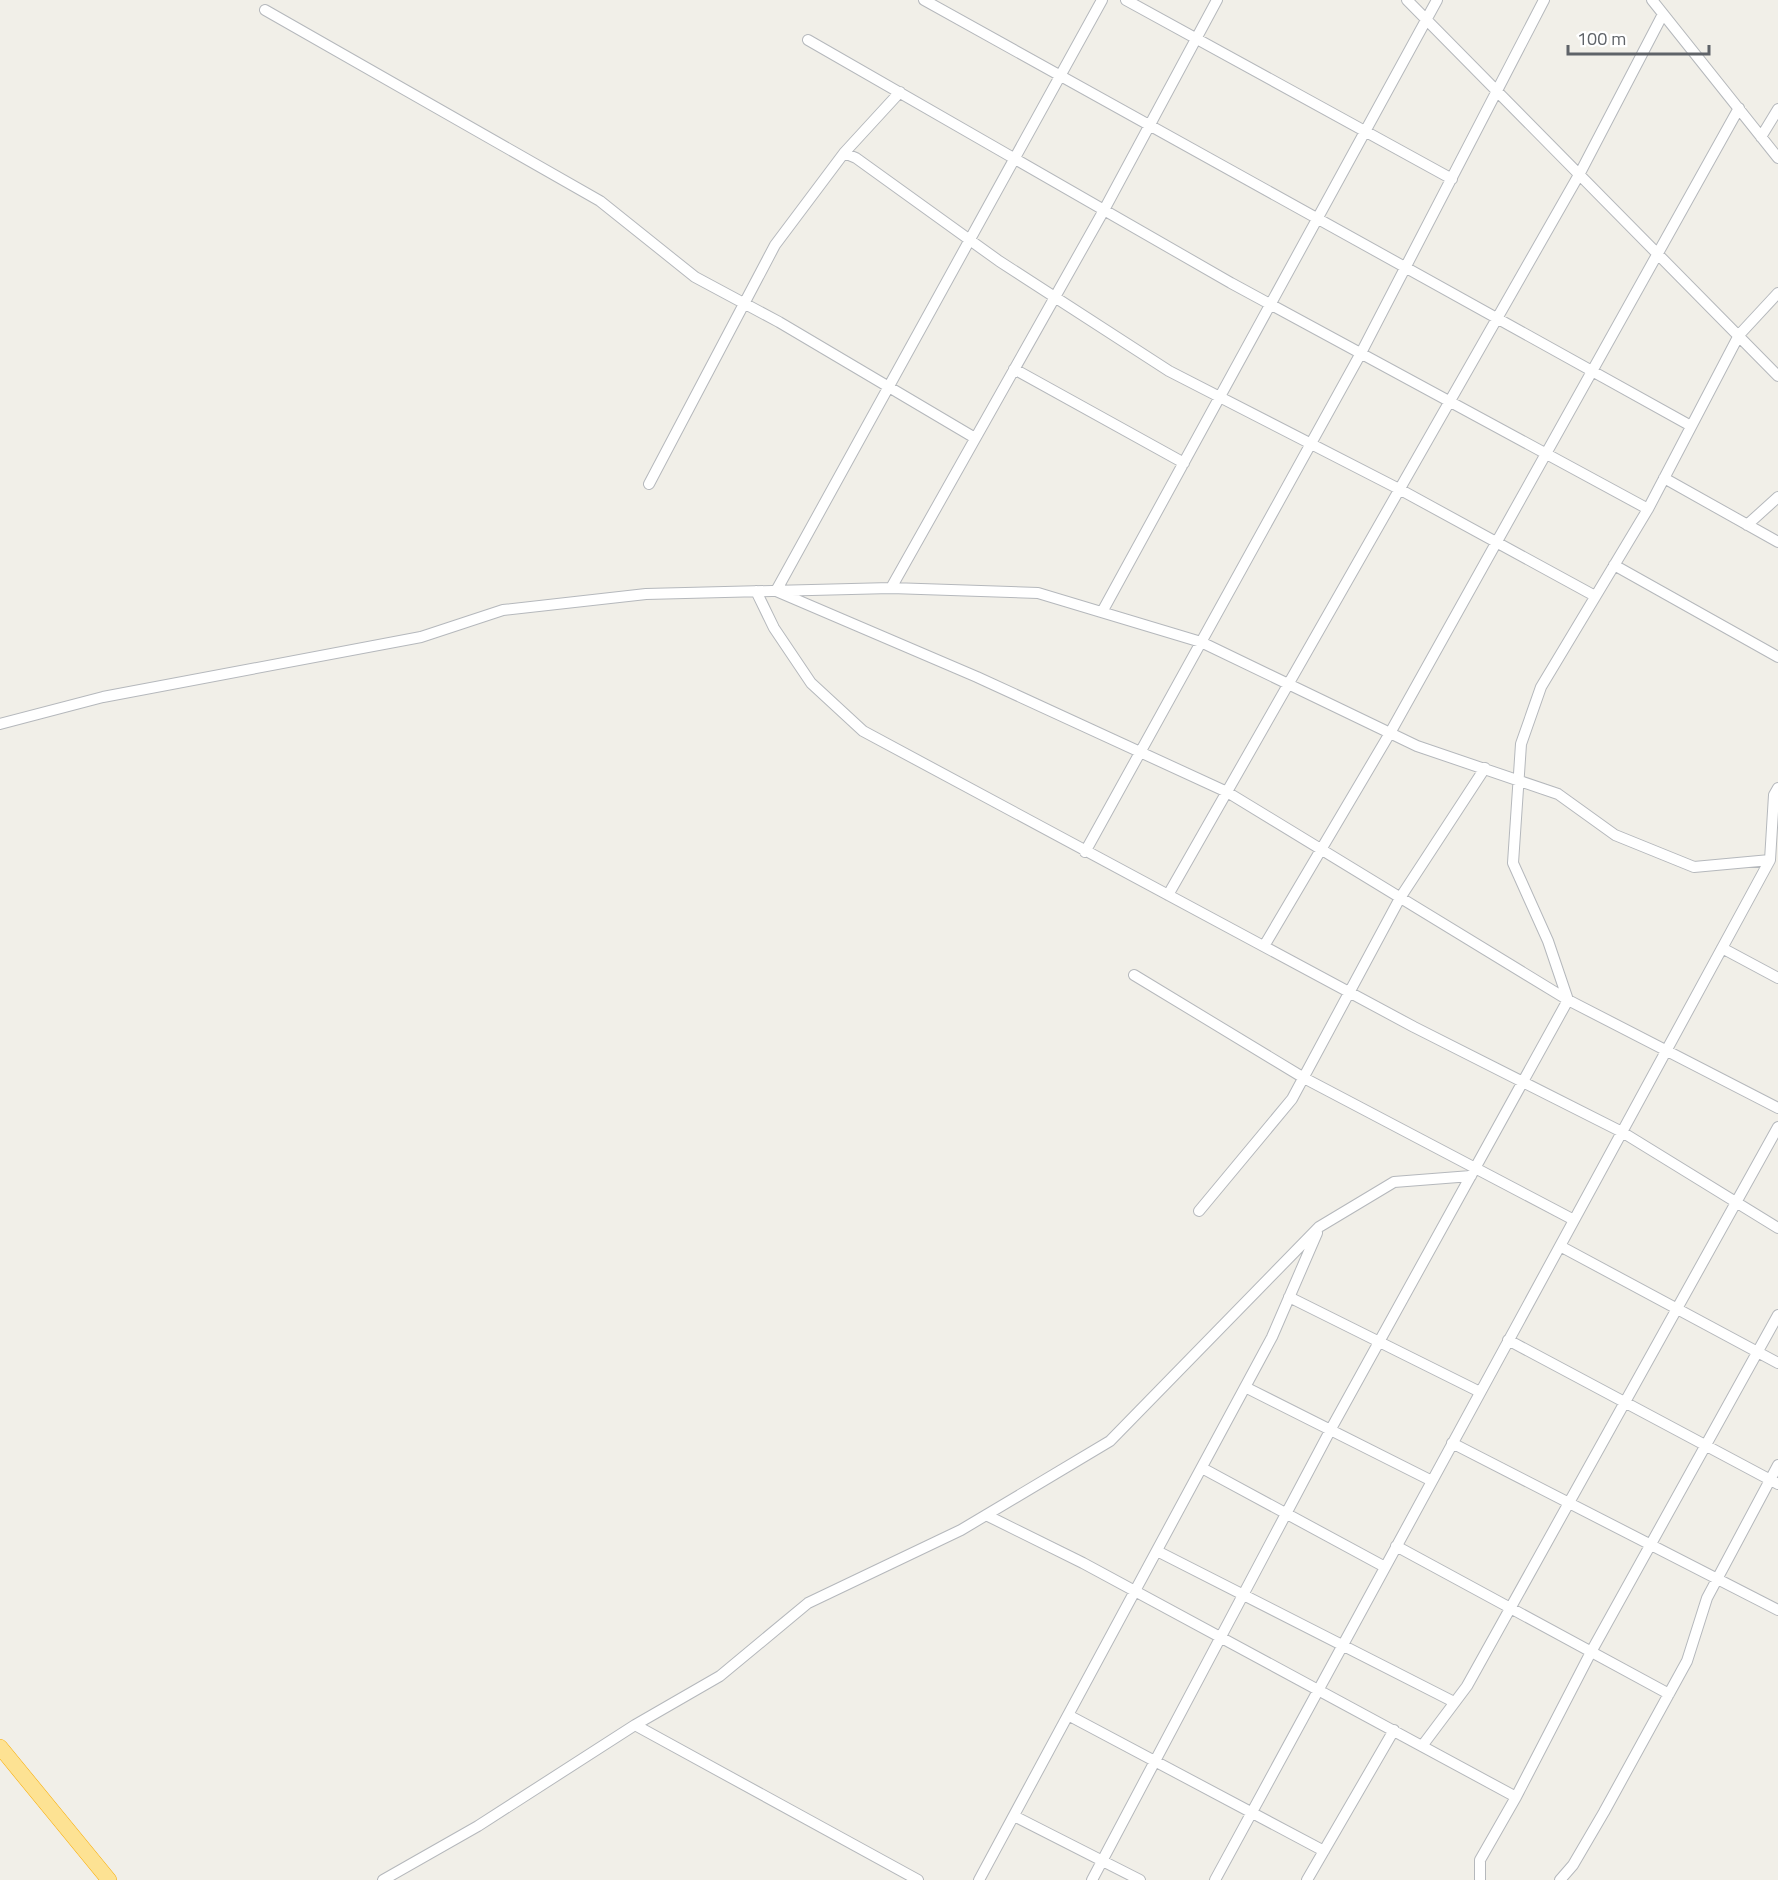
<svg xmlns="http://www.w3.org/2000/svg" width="1778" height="1880" viewBox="0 0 1778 1880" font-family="'Titillium Web',sans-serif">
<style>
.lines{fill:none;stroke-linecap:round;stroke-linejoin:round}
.minor-casing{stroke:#b5b8bc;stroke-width:12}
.highway-casing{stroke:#f9ab00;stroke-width:16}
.minor{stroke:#fff;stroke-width:10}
.highway{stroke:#fde293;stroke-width:15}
</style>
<rect width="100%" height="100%" fill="#f1efe8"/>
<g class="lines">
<!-- minor casing -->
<g class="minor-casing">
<path id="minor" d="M924 0 1691 426
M1102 0 776 591 977 677 1227 792 1568 1000 1778 1108
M1126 0 1452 179
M1407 0 1778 376
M1652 0 1778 158
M265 10 600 201 695 277 779 322 975 438
M808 40 1231 283 1648 509
M1761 137 1778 109
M844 153 856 158 999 261 1169 371 1399 489 1595 596
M1014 369 1184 463
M1664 478 1778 542
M649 484 775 245 844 153 900 92
M1747 525 1778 497
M1614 565 1778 657
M891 588 1104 210 1217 0
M756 591 774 628 811 683 863 731 1414 1027 1622 1132 1778 1228
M1102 612 1437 0
M0 724 103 697 421 637 503 610 646 594 891 588 1038 593 1201 642 1417 746 1558 794 1615 835 1694 867 1770 860
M1085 852 1361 353 1544 0
M1168 895 1580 173 1663 14
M1264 946 1390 733 1739 108
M1722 948 1778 978
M1134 975 1304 1078 1574 1220
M1199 1211 1292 1099 1400 898 1485 768
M1560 1246 1778 1363
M1289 1297 1480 1392
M1508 1340 1778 1484
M1245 1387 1432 1481
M1452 1443 1778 1610
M1202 1468 1385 1567
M986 1515 1083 1563 1516 1797
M1396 1546 1669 1694
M1157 1551 1454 1702
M1068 1715 1324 1851
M635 1725 918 1880
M1422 1746 1467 1686 1778 1127
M1014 1816 1140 1880
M383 1880 478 1826 635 1725 720 1676 808 1603 961 1530 1110 1441 1319 1227 1394 1182 1471 1176
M979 1880 1272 1337 1317 1233
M1092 1880 1332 1427 1568 1000 1548 941 1513 863 1521 744 1541 687 1648 509 1739 335 1778 293
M1215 1880 1770 860 1774 795 1778 788
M1307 1880 1394 1730
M1480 1880V1860L1516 1797 1591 1652 1778 1315
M1560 1880 1573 1865 1604 1812 1687 1661 1707 1598 1778 1465"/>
</g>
<!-- highway casing -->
<g class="highway-casing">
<path id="highway" d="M0 1747 109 1880"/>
</g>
<!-- minor -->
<use href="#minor" class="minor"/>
<!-- highway -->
<use href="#highway" class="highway"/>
</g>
<!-- scale -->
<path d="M1568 45v9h141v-9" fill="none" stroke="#5f6368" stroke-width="3"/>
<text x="1577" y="45" font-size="18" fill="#5f6368" stroke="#ffffff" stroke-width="4.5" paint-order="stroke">100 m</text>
</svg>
